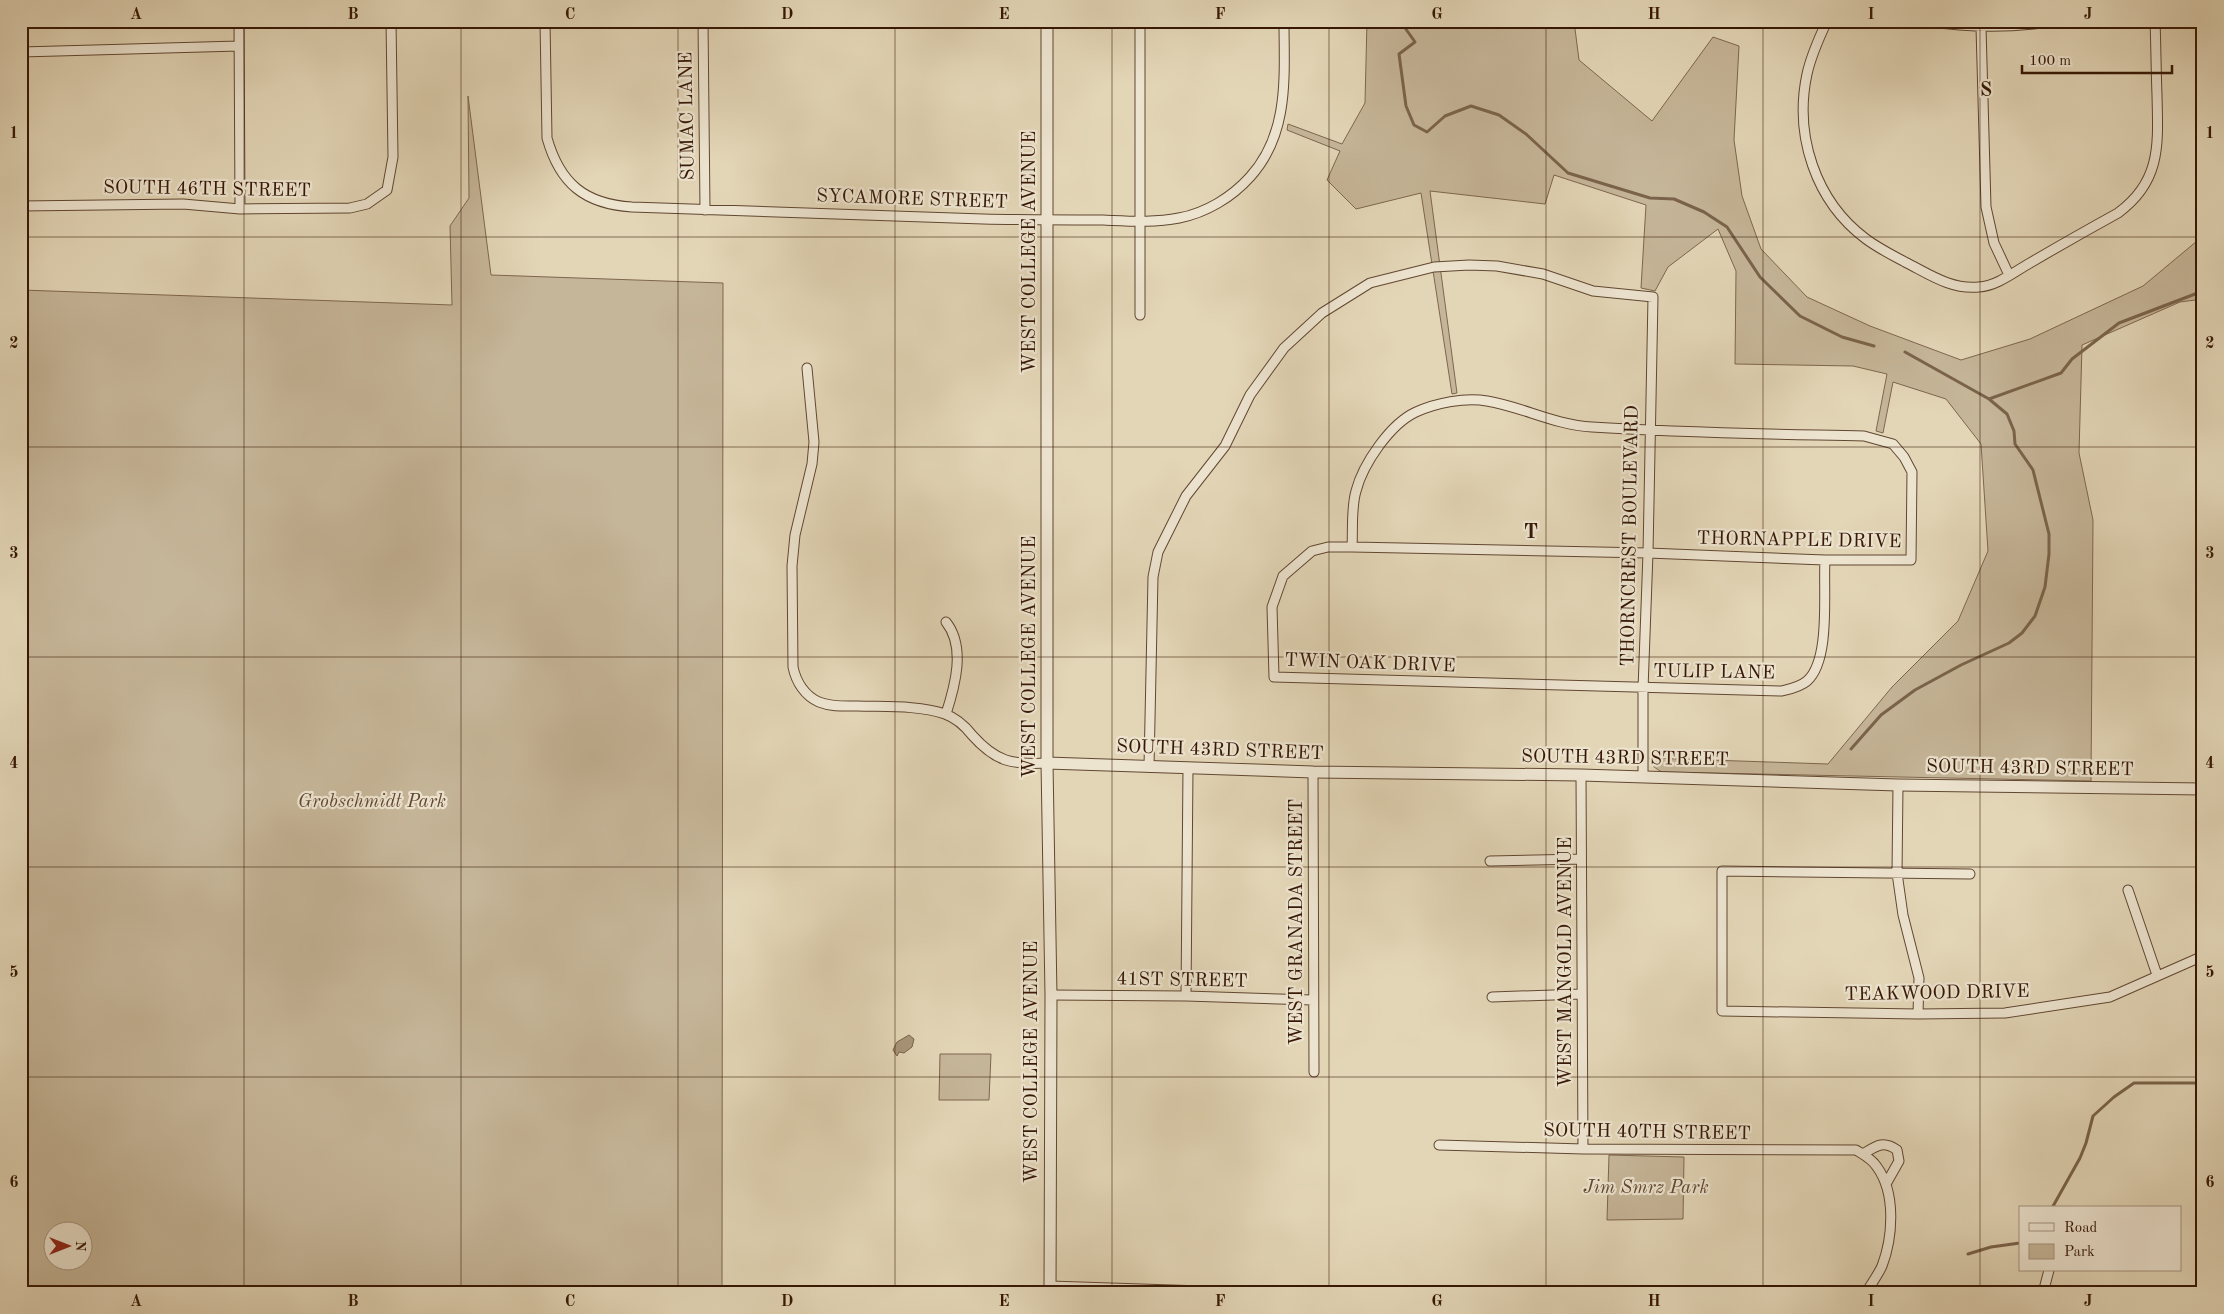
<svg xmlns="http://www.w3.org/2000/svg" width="2224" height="1314" viewBox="0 0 2224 1314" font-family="'Old Standard TT',serif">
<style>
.green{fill:#c6b699;stroke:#7e664e;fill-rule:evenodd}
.water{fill:#a8957a;stroke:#7a634b}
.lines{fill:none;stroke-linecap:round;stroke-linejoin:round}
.stream{stroke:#7a634b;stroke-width:3}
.minor-casing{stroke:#614731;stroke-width:11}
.tertiary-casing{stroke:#614731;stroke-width:13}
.minor{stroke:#ede4d0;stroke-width:9}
.tertiary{stroke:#ede4d0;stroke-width:11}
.grid{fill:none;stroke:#361704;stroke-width:1;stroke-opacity:0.55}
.labels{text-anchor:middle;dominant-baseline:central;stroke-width:4.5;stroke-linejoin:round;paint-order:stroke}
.street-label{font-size:19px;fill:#361704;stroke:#ede4d0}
.park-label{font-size:19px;font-style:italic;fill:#614731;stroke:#ede4d0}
.neighbourhood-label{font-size:20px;font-weight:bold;fill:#361704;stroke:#ede4d0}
.neatline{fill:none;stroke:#361704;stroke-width:2}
.grid-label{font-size:16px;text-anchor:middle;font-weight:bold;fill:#361704}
</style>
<rect width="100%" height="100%" fill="#e3d6b7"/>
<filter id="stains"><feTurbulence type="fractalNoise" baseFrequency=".004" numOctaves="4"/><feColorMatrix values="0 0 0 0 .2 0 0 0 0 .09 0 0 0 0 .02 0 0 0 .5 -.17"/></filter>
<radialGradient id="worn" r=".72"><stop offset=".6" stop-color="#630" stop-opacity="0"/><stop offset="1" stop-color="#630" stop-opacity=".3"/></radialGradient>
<!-- green -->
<path class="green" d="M1367 21H1574L1579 60 1652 121 1713 37 1739 46 1734 140 1742 196 1761 249 1807 297 1870 326 1961 360 2030 339 2143 286 2203 236V299L2180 302 2082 345 2079 453 2093 520 2091 781 1662 772C1655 768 1651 766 1650 758L1828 764 1892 687 1958 621 1988 551 1981 444 1946 399 1893 382 1883 433 1876 431 1887 374 1853 366 1735 364 1736 271 1718 229 1668 267 1655 291 1641 288 1646 205 1554 175 1545 204 1430 191 1457 393 1452 394 1421 193 1356 209 1327 180 1340 151 1287 130 1288 124 1342 144 1365 103Z
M468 96 491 275 723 283 722 1293H21V290L452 305 450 226 469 198ZM52 1232H82V1262H52Z
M940 1054H991L989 1100H939Z
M1609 1155 1684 1157 1683 1219 1607 1220Z"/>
<!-- water -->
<path class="water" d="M909 1035 914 1039 912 1047 904 1053 899 1052 897 1056 893 1050 897 1042Z"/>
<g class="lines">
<!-- stream -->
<path class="stream" d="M1403 21V25L1415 42 1399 54 1406 106 1414 125 1427 132 1445 116 1471 106 1499 115 1526 134 1568 173 1650 198 1674 199 1704 212 1727 227 1760 277 1800 316 1842 337 1874 346
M1989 399 2061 373 2072 359 2119 323 2203 291
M1851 749 1881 715 1915 690 1961 665 2009 643 2022 633 2035 616 2045 587 2049 554V534L2033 470 2015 444 2014 431 2007 414 1989 399 1905 352
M2052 1208 2080 1158 2086 1143 2093 1116 2114 1097 2134 1083H2203
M1968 1254 1991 1247 2020 1243"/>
<!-- minor casing -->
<g class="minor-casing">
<path id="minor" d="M239 21 240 209
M545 21 547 138C560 184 585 204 632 207 749 211 866 215 983 219 1023 220 1063 220 1103 220 1128 221 1154 223 1179 218 1206 213 1232 197 1250 177 1290 133 1284 75 1284 21
M703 21 705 210
M1140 21V315
M1827 21C1819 38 1811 56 1807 74 1794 135 1815 201 1866 239 1878 248 1892 255 1905 262 1929 274 1951 290 1979 287 1997 286 2014 272 2030 263 2059 246 2089 229 2118 213 2162 181 2158 143 2157 95 2156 70 2156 46 2155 21
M1927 21C1970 28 2013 28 2056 21
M1981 27 1986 207 1994 243 2009 275
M21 52 239 46
M21 206 183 204 240 209 350 208 367 204 387 190 393 157 391 21
M807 368 814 442 812 464 795 535 792 566 793 667C796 682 805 696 819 702 831 707 845 706 857 706 886 707 918 705 945 714 956 718 965 726 972 735 996 762 1012 765 1047 763
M1352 547C1353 530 1351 508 1356 491 1363 464 1390 424 1416 412 1436 403 1465 397 1487 401 1523 407 1555 425 1592 427 1683 433 1774 434 1864 436L1893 444 1904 457 1912 472 1911 560H1825L1648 553 1352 547H1328L1312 551 1283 576 1272 607 1274 677 1782 691C1790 689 1800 687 1807 681 1831 660 1823 591 1825 560
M946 622C966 647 955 686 946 714
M1149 767 1153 577 1158 552 1186 496 1225 446 1250 395 1284 348 1322 313 1370 283 1434 267 1469 265 1497 266 1543 274 1593 291 1653 297 1648 553 1643 689V776
M1313 772 1314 1072
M1581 775 1583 1149
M1898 785 1897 873 1903 915 1919 978 1918 1014
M1490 861 1581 859
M1970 874 1722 871V1011L1918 1014 2005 1013 2110 997 2203 956
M2128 890 2157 975
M1051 995 1186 996 1313 1000
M1186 996 1188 768
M1492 997 1582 994
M1439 1145 1583 1149 1856 1150C1864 1155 1872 1159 1877 1167 1896 1193 1893 1237 1882 1266 1878 1275 1871 1284 1866 1293
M1863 1154C1876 1146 1883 1140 1897 1150L1899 1161 1886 1184
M1050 1286 1263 1293
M2043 1293 2049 1270"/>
</g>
<!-- tertiary casing -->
<g class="tertiary-casing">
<path id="tertiary" d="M1047 21V763L1051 995 1050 1293
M1047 763 1313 772 1581 775 1898 785 2203 789"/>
</g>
<!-- minor -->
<use href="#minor" class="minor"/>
<!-- tertiary -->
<use href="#tertiary" class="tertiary"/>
</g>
<!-- grid -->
<path class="grid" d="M244 21V1293M461 21V1293M678 21V1293M895 21V1293M1112 21V1293M1329 21V1293M1546 21V1293M1763 21V1293M1980 21V1293M21 237H2203M21 447H2203M21 657H2203M21 867H2203M21 1077H2203"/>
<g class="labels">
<!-- street labels -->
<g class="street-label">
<text transform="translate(688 116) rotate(-91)">SUMAC LANE</text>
<text transform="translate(207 190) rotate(1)">SOUTH 46TH STREET</text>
<text transform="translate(912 200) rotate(2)">SYCAMORE STREET</text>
<text transform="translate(1030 252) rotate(-90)">WEST COLLEGE AVENUE</text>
<text transform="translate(1631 536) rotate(-89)">THORNCREST BOULEVARD</text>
<text transform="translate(1799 541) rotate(1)">THORNAPPLE DRIVE</text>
<text transform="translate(1030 657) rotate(-90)">WEST COLLEGE AVENUE</text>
<text transform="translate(1370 664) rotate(2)">TWIN OAK DRIVE</text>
<text transform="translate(1714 673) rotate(1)">TULIP LANE</text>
<text transform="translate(1220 751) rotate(2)">SOUTH 43RD STREET</text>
<text transform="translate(1625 759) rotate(1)">SOUTH 43RD STREET</text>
<text transform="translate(2030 769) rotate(1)">SOUTH 43RD STREET</text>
<text transform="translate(1297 922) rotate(-90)">WEST GRANADA STREET</text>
<text transform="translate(1566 962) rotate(-90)">WEST MANGOLD AVENUE</text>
<text transform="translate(1182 981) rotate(1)">41ST STREET</text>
<text transform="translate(1937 994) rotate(-1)">TEAKWOOD DRIVE</text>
<text transform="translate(1032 1062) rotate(-90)">WEST COLLEGE AVENUE</text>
<text transform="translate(1647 1133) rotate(1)">SOUTH 40TH STREET</text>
</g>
<!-- park labels -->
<g class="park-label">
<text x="372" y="802">Grobschmidt Park</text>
<text x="1646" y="1188">Jim Smrz Park</text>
</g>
<!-- neighbourhood labels -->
<g class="neighbourhood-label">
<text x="1986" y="91">S</text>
<text x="1531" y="533">T</text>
</g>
</g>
<!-- margin -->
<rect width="2224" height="1314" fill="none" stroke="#e3d6b7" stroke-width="55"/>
<!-- legend -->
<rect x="2019" y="1206" width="162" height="65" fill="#ede4d0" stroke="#a4927e"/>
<rect x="2029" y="1223" width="25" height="8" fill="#ede4d0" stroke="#a4927e"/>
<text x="2064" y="1232" font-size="15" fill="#361704">Road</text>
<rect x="2029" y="1244" width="25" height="15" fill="#c6b699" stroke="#a4927e"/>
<text x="2064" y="1256" font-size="15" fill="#361704">Park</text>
<!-- north arrow -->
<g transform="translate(68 1246) rotate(90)"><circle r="24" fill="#ede4d0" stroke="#a4927e"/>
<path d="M0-4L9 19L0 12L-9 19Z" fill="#8f2418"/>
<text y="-8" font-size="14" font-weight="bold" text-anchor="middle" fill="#361704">N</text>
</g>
<!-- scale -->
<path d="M2022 65v8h150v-8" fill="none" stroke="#361704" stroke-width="2.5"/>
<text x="2029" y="65" font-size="15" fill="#361704" stroke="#ede4d0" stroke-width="4" paint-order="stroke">100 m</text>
<rect x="28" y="28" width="2168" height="1258" class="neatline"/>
<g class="grid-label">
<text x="136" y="19">A</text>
<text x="353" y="19">B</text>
<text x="570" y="19">C</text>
<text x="787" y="19">D</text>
<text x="1004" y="19">E</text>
<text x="1220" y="19">F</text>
<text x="1437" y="19">G</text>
<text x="1654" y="19">H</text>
<text x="1871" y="19">I</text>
<text x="2088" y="19">J</text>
<text x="14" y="138">1</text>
<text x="2210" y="138">1</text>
<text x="14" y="348">2</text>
<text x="2210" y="348">2</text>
<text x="14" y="558">3</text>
<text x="2210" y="558">3</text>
<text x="14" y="768">4</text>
<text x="2210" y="768">4</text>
<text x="14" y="977">5</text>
<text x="2210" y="977">5</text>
<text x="14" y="1187">6</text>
<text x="2210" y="1187">6</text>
<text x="136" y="1306">A</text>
<text x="353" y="1306">B</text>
<text x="570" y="1306">C</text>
<text x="787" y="1306">D</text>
<text x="1004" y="1306">E</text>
<text x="1220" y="1306">F</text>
<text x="1437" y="1306">G</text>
<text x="1654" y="1306">H</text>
<text x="1871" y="1306">I</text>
<text x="2088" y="1306">J</text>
</g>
<rect width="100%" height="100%" filter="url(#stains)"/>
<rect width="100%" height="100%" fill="url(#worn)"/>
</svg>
